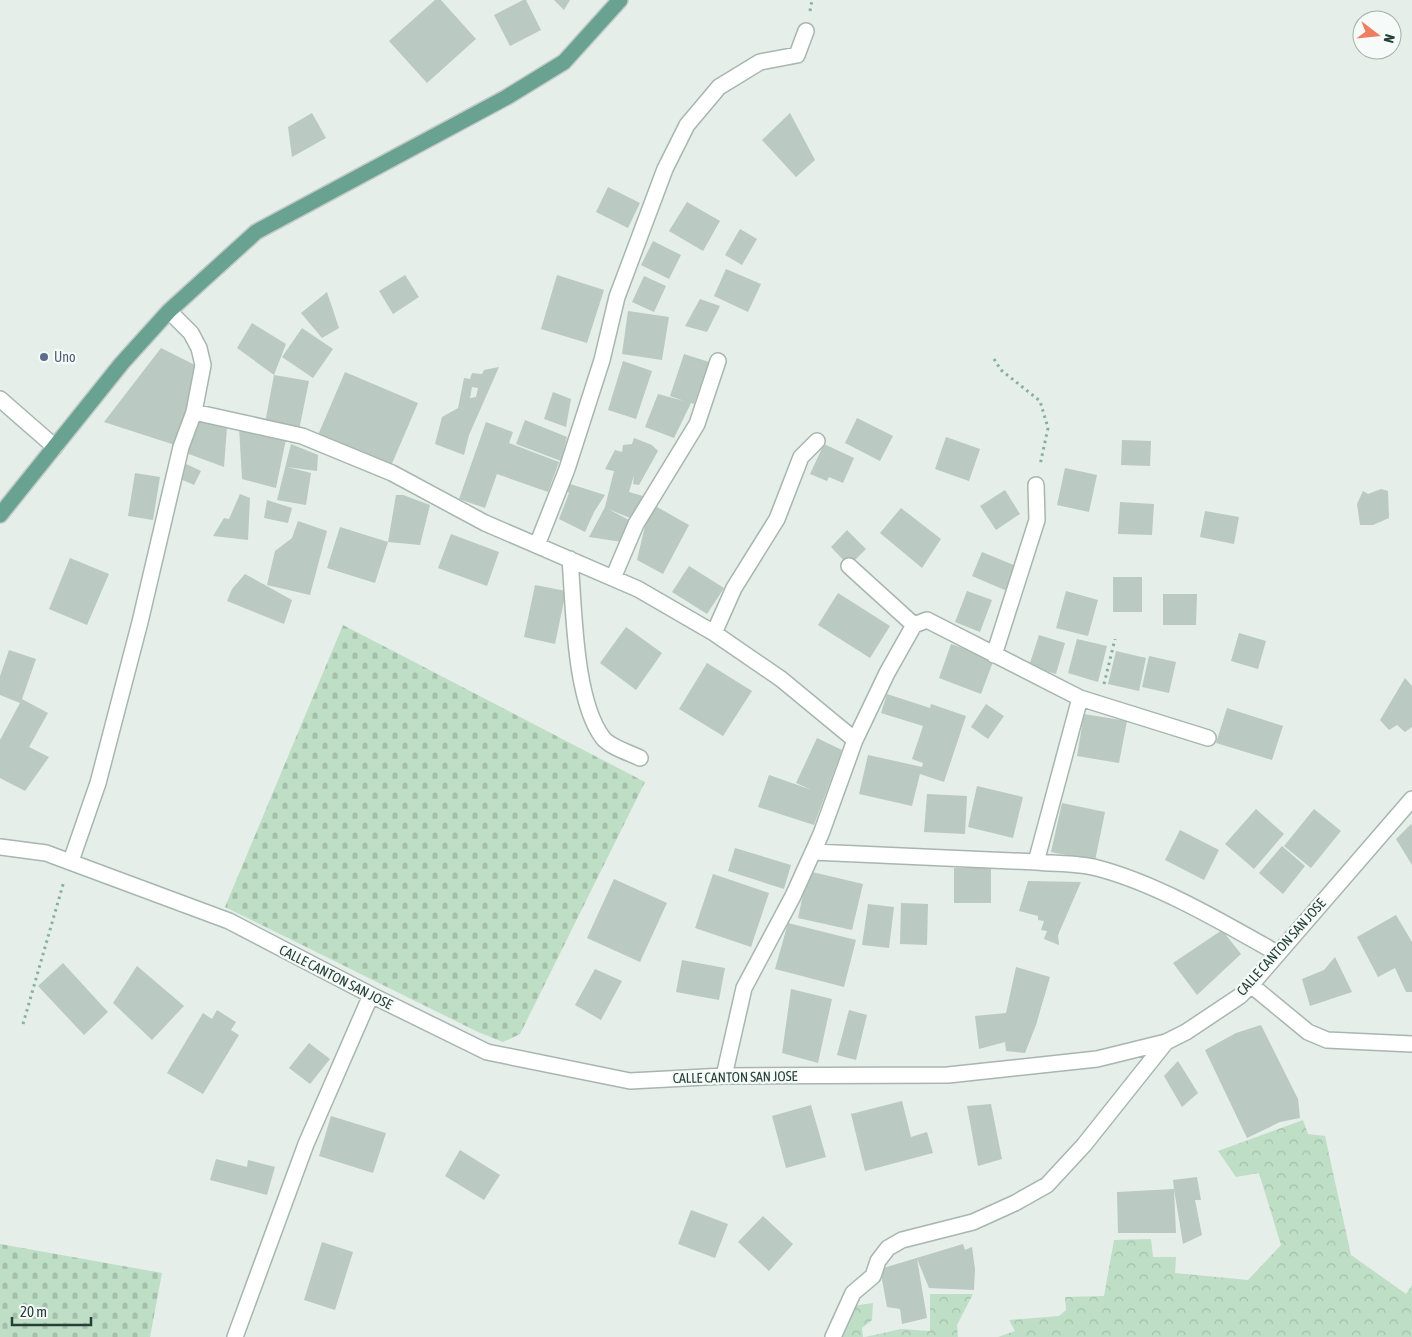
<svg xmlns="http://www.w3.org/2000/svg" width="1412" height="1337" viewBox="0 0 1412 1337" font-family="'Asap Condensed',sans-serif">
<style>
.forest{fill:url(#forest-crowns)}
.cemetery{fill:url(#cemetery-stones)}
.building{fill:#bac9c2;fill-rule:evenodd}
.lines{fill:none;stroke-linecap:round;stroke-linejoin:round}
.minor-casing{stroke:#a7b6b0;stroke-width:18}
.major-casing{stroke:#c2cac7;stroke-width:18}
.path{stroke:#86b1a1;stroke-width:3;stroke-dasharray:2.5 4;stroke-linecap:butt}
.minor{stroke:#fff;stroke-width:15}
.major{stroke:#6aa291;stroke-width:15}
.service-dot{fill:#5c6f8a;stroke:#f6faf8;stroke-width:2}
.labels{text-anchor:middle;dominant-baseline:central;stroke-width:4.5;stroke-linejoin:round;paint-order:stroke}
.service-label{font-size:14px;fill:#4e5e75;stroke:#f6faf8;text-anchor:start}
.street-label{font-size:14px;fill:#244037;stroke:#f6faf8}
</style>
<defs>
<pattern id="forest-crowns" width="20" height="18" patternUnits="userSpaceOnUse" patternTransform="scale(1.25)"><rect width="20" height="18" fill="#bfdec6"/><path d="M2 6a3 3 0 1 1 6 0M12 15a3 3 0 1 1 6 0" fill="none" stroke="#a4c0ab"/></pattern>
<pattern id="cemetery-stones" width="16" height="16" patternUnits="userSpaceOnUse" patternTransform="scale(1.25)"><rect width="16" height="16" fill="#bfdec6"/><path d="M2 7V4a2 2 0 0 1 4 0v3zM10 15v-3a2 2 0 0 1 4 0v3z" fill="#a4c0ab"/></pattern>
</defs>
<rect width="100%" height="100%" fill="#e5eee9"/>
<!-- forest -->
<path class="forest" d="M1303 1120 1308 1134 1325 1136 1351 1255 1406 1294 1412 1285V1337H998L1015 1331 1009 1320 1059 1316 1066 1310 1065 1297 1104 1296 1114 1240 1151 1239 1153 1257H1176L1175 1273 1248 1280 1281 1245 1259 1173 1236 1177 1218 1151Z
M930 1294H973L957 1325 958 1337H865L901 1329 930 1331Z
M873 1303 872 1320 862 1328 863 1337H837L852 1306Z"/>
<!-- cemetery -->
<path class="cemetery" d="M343 625 645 782 520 1034 503 1042 478 1032 225 907Z
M0 1244 162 1273 150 1337H0Z"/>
<!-- building -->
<path class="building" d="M435 0H441L476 39 427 83 389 41Z
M523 0H526L541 30 510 46 494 15Z
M554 0H570L564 10Z
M312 113 326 138 292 157 288 127Z
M790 113 815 160 796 177 762 140Z
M608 187 640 203 628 228 596 212Z
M687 202 720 221 703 251 669 231Z
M740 229 757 239 742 265 725 255Z
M653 241 681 255 669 279 641 265Z
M726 269 761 284 748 312 714 296Z
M405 275 419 297 393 314 379 291Z
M557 275 604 290 587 343 541 329Z
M644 276 666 286 654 312 632 302Z
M327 292 339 328 322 338 301 313Z
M700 299 720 306 707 332 685 326Z
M628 311 669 317 662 360 622 354Z
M252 323 286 344 274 375 237 348Z
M302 328 333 349 313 378 282 357Z
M161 348 197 366 177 443 181 447 104 422Z
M684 354 709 362 694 404 691 403 674 438 645 427 658 394 684 401 670 396Z
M623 361 652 371 636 419 608 410Z
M499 367 469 435 464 455 435 444 442 417 458 408 464 378 470 379 472 373 482 374 484 370ZM472 387 478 388 476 397 470 398Z
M345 372 418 403 391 466 318 435Z
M274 375 309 381 299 430 265 423Z
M553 392 571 399 566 427 544 419Z
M196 417 227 427 224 467 186 453Z
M857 418 893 436 880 461 845 443Z
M525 420 567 437 561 461 516 444Z
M486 422 513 432 509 443 559 462 548 492 497 474 485 508 459 499Z
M239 427 286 439 276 488 242 479Z
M946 437 980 449 969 481 935 469Z
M634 438 652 445 658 451 639 485 633 484 634 475 629 492 643 496 635 520 608 509 629 520 622 542 589 537 605 507 614 471 605 469 615 450 622 452 623 445 632 444Z
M1122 440 1151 441 1150 466 1121 465Z
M291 444 318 455 317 471 287 467 311 473 306 505 277 500Z
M824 444 854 458 843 483 829 477 827 481 810 474Z
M184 463 201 471 194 485 178 478Z
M1065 468 1097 475 1089 512 1057 505Z
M135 473 160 477 153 520 128 516Z
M567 483 605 495 594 512 585 532 559 519 569 493 566 490Z
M1381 489 1388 491 1389 518 1373 525H1360L1357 504 1363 491 1368 494Z
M1005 490 1020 514 996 530 980 506Z
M240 494 250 498 248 540 213 536 224 518 229 519Z
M396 495H403L430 505 420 545 388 542 375 583 327 568 340 527 388 542Z
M267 500 292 508 288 523 264 518Z
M651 500 657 507 689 525 663 574 637 560Z
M1120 502 1154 504 1152 535 1118 534Z
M901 508 941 539 922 568 880 533Z
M1205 511 1239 517 1234 544 1200 537Z
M298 521 327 531 310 595 267 585 275 551 292 538Z
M847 530 866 549 849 566 831 547Z
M451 534 499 552 487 586 438 568Z
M982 552 1016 566 1007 591 972 576Z
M70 558 109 574 87 625 49 609Z
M689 566 724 588 707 614 672 592Z
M245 574 292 600 284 624 227 601 232 589Z
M1113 577H1142V612H1113Z
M535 585 566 591 555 644 524 637Z
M967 591 992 600 980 632 955 622Z
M1066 591 1098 600 1088 636 1056 628Z
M838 593 890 626 870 658 818 625Z
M1163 594H1197L1196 625H1163Z
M626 627 662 653 636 690 600 663Z
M1239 633 1266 641 1258 669 1231 661Z
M1039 635 1065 643 1056 674 1029 666Z
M1077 639 1107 646 1098 682 1068 673Z
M951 644 994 659 981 694 939 678Z
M9 650 36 659 22 699 48 713 29 747 49 757 25 791 0 778V740L20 703 0 695V676Z
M1116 651 1146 658 1139 691 1108 684Z
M1149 656 1176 662 1169 693 1142 687Z
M707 663 752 691 723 736 679 709Z
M1405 678 1412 686V727L1405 732 1397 725 1389 730 1380 720Z
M887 694 930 708 931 704 966 716 944 782 920 774 912 806 859 794 868 755 922 767 923 763 912 759 923 726 881 713Z
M986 704 1004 716 988 739 971 727Z
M1227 708 1283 726 1272 760 1216 743Z
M1084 714 1127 721 1119 763 1077 756Z
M817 738 842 750 814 825 758 807 769 775 812 790 796 783Z
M977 786 1023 797 1013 838 968 827Z
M927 794 967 796 965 834 924 832Z
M1062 803 1105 812 1095 861 1051 852Z
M1256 809 1284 834 1254 869 1225 844Z
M1314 809 1341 831 1311 868 1284 846Z
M1411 824 1412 826V865L1396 839Z
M1180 830 1219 850 1204 880 1165 860Z
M1282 846 1305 866 1283 894 1259 873Z
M735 848 791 865 784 889 728 871Z
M954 868H991V903H954Z
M808 871 863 884 852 930 798 918Z
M713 874 769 893 751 947 695 928Z
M614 879 667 903 640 962 587 938Z
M1028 881 1081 882 1058 935 1059 945 1044 939 1047 931 1041 930 1044 921 1038 920V916L1019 911Z
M901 903 928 904 927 945 900 944Z
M868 904 894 907 889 948 862 945Z
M1396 915 1412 942V992H1406L1395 968 1378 977 1357 937Z
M788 923 856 940 844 987 775 969Z
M1222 930 1241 954 1197 995 1173 963Z
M1335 957 1352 992 1310 1006 1302 979 1324 970Z
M682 960 725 968 719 1000 676 992Z
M63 963 108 1012 84 1035 38 986Z
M137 966 184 1006 152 1040 113 1003Z
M1016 967 1050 977 1036 1025 1025 1053 1006 1051 1005 1042 979 1049 975 1016 1006 1013Z
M595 969 622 981 601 1020 575 1005Z
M791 989 832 999 818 1063 782 1053Z
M217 1010 236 1022 231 1030 239 1035 203 1094 167 1073 203 1013 212 1019Z
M849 1010 867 1015 856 1060 837 1055Z
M1261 1025 1298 1099 1300 1118 1280 1122 1247 1138 1205 1050 1236 1033Z
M309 1043 330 1059 310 1084 289 1068Z
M1178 1061 1198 1093 1182 1107 1164 1076Z
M902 1101 911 1137 927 1132 933 1153 865 1171 851 1114Z
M991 1104 1002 1159 978 1166 967 1106Z
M811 1105 826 1157 786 1168 772 1116Z
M331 1116 386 1133 373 1173 319 1156Z
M460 1150 500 1175 484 1200 445 1176Z
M216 1159 247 1167 248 1160 275 1167 267 1195 210 1180Z
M1197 1177 1201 1200H1195L1202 1235 1183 1244 1174 1189 1176 1233H1118L1117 1192 1174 1189 1173 1180Z
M691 1210 728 1224 715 1258 678 1244Z
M763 1216 793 1244 769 1271 738 1242Z
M322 1242 353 1252 335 1310 304 1300Z
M963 1244 965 1250 972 1247 975 1269 974 1290 929 1288 917 1259 927 1318 902 1324 900 1309 887 1307 880 1269Z"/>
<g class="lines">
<!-- minor casing -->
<g class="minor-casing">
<path id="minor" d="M0 399 55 447
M194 412 302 436 392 473 485 523 638 589 714 633 781 679 855 740
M537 545 567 469 602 360 617 297 665 169 687 125 719 87 760 62 797 55 806 31
M570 559C574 607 574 700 603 738 610 747 630 753 640 758
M849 566 914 625
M613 578 636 524 697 424 718 361
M714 633 734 588 777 519 801 457 817 441
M994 655 1037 520 1036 485
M1080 698 1036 862C1056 864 1078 863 1097 868 1156 883 1224 923 1277 953
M0 847 46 853 229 921 371 995 487 1052 630 1081 724 1076 948 1075 1097 1059 1166 1042 1186 1032 1240 996 1251 985 1412 799
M813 852 1036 862
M71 861 98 783 140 622 181 447 194 412 203 365 199 348 191 333 169 311
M1251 985 1308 1032 1327 1040 1412 1044
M724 1076 744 988 793 896 821 834 855 740 887 673 914 625 927 620 1080 698 1208 738
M235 1337 306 1144 371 995
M833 1337 853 1293 873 1276 878 1261 888 1248 902 1240 973 1222 1015 1203 1047 1185 1084 1145 1166 1042"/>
</g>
<!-- major casing -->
<g class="major-casing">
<path id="major" d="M0 515 122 363 169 311 256 232 507 97 564 62 620 0"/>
</g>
<!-- path -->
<path class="path" d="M810 11 812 0
M994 359 1001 370 1040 401 1048 428 1040 465
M1104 684 1115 639
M23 1024 64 881"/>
<!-- minor -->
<use href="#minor" class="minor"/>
<!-- major -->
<use href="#major" class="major"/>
</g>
<!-- markers -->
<circle class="service-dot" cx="44" cy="357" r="5"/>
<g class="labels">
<!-- service labels -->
<g class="service-label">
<text x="54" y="357">Uno</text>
</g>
<!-- street labels -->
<g class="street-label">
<text transform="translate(1281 947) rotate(-48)">CALLE CANTON SAN JOSE</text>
<text transform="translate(336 977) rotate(27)">CALLE CANTON SAN JOSE</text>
<text transform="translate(735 1077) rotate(-1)">CALLE CANTON SAN JOSE</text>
</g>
</g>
<!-- north arrow -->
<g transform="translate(1377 35) rotate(106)"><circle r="24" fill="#f6faf8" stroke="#a2b0ab"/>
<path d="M0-4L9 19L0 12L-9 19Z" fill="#ef7d61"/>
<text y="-8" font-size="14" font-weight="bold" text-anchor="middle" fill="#244037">N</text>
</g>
<!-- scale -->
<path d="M12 1317v8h79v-8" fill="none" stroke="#244037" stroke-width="2.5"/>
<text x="20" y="1317" font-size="15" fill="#244037" stroke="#f6faf8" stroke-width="4" paint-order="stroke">20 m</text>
</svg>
